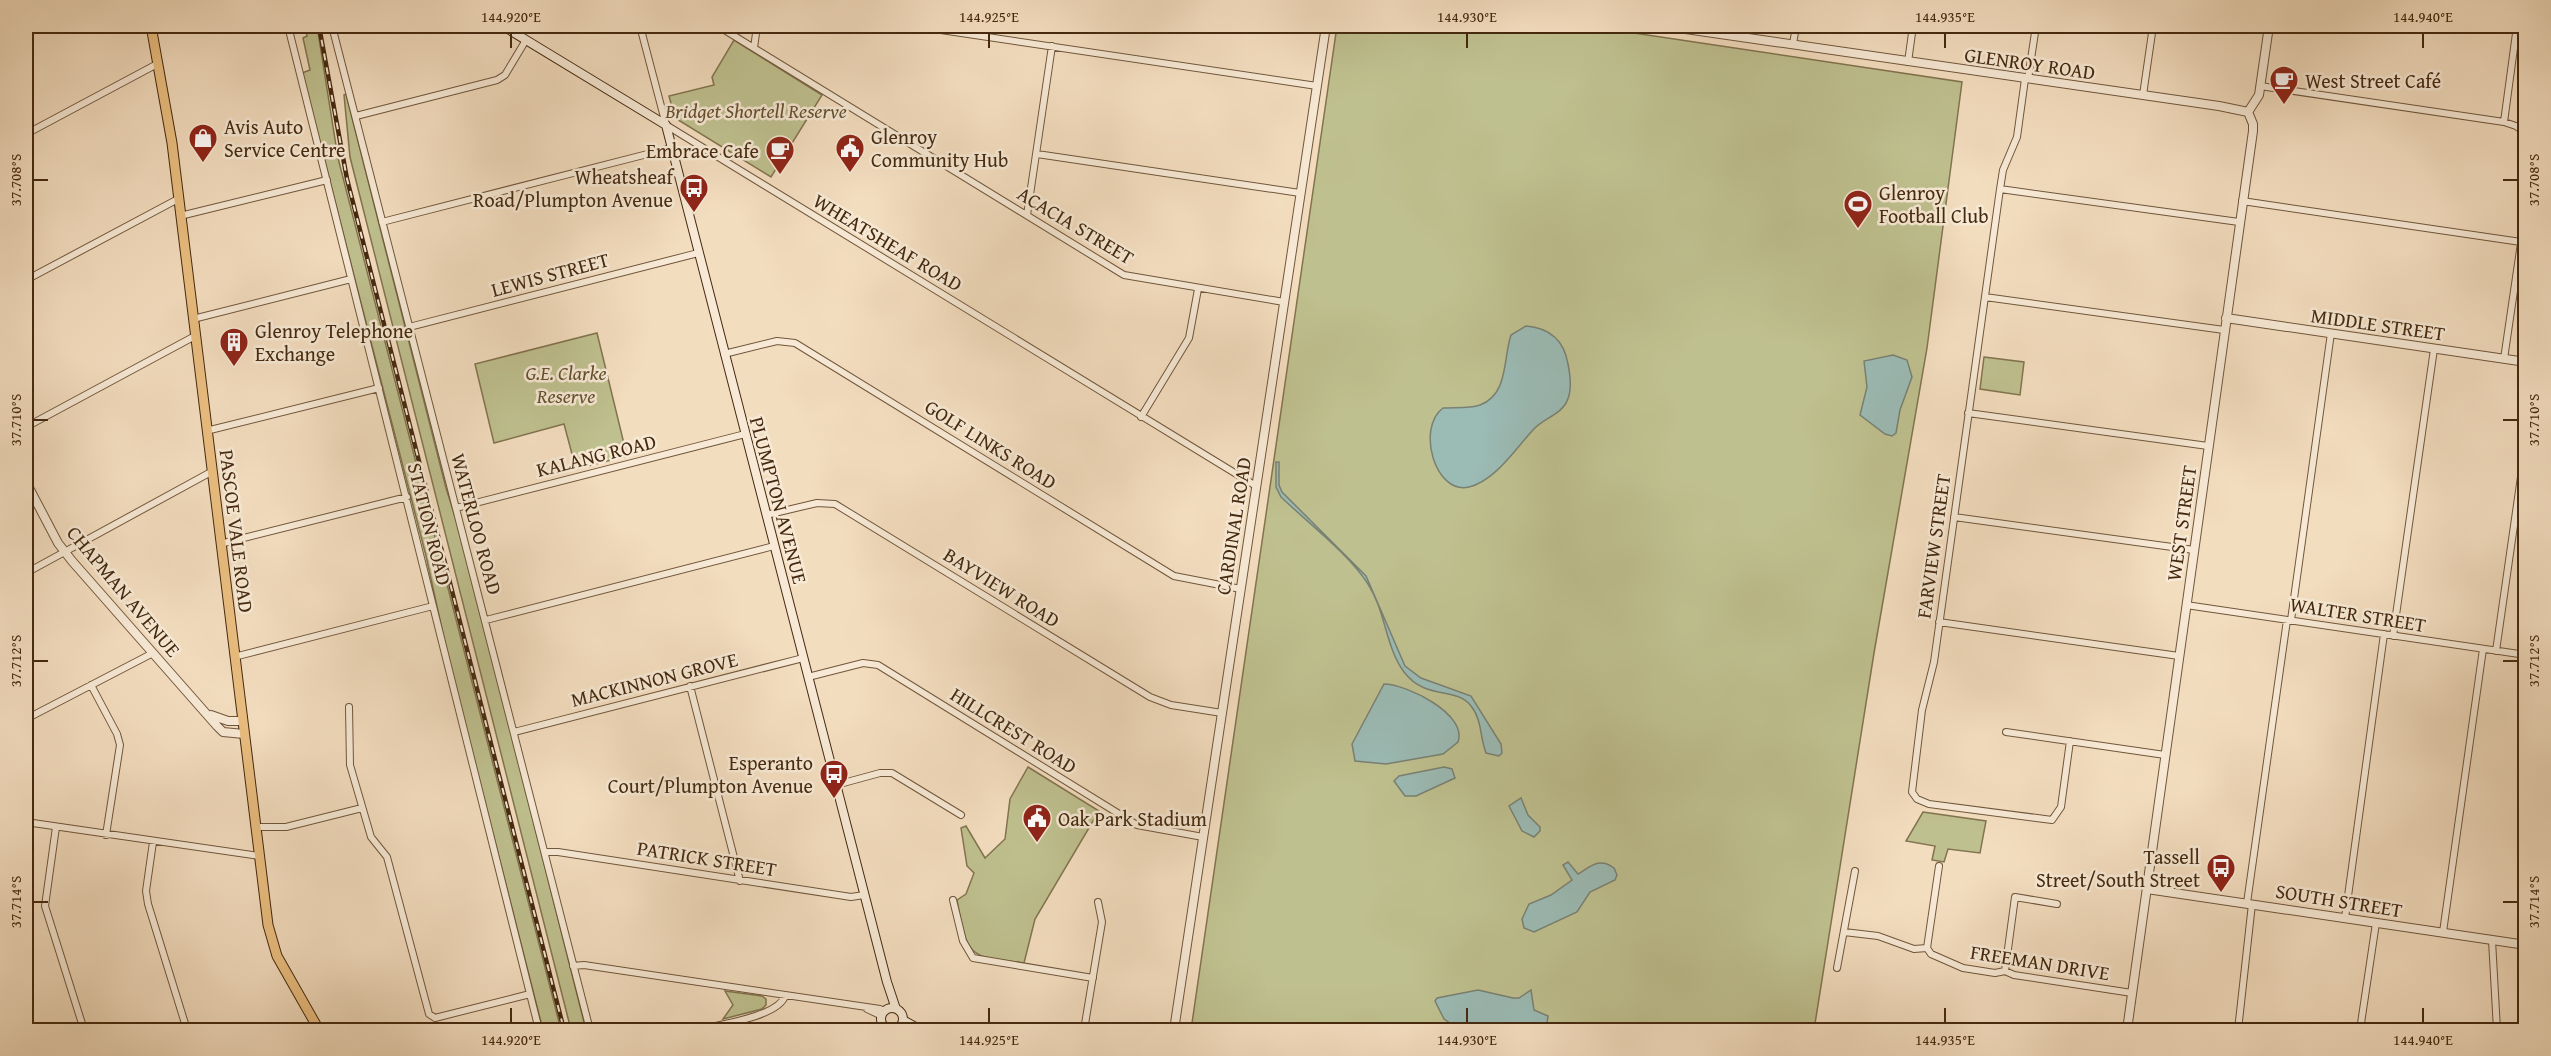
<svg xmlns="http://www.w3.org/2000/svg" width="2551" height="1056" viewBox="0 0 2551 1056" font-family="'Gentium Book Plus',serif">
<style>
.green{fill:#bfc08f;stroke:#82744f;stroke-width:1.5}
.water{fill:#9bbbb5;stroke:#798173;stroke-width:1.5}
.lines{fill:none;stroke-linecap:round;stroke-linejoin:round}
.minor-casing{stroke:#70563b;stroke-width:8}
.tertiary-casing{stroke:#70563b;stroke-width:10}
.secondary-casing{stroke:#45290f;stroke-width:10}
.primary-casing{stroke:#45290f;stroke-width:11}
.minor{stroke:#f7e9d5;stroke-width:6}
.tertiary{stroke:#f7e9d5;stroke-width:8}
.secondary{stroke:#f7e9d5;stroke-width:8}
.primary{stroke:#eabe80;stroke-width:9}
.rail-casing{stroke:#45290f;stroke-width:4.5}
.rail{stroke:#f7e9d5;stroke-width:2;stroke-dasharray:7;stroke-linecap:butt}
.ticks{fill:none;stroke:#45290f;stroke-width:2}
.labels{text-anchor:middle;dominant-baseline:central;stroke-width:5;stroke-linejoin:round;paint-order:stroke}
.street-label{font-size:20px;fill:#45290f;stroke:#f7e9d5}
.poi-label{font-size:20px;fill:#45290f;stroke:#f7e9d5;text-anchor:start}
.park-label{font-size:20px;font-style:italic;fill:#644f2f;stroke:#f7e9d5}
.neatline{fill:none;stroke:#45290f;stroke-width:2}
.ticks-label{font-size:15px;text-anchor:middle;fill:#45290f}
</style>
<rect width="100%" height="100%" fill="#f3ddbf"/>
<filter id="stains"><feTurbulence type="fractalNoise" baseFrequency=".00333" numOctaves="4"/><feColorMatrix values="0 0 0 0 .2 0 0 0 0 .09 0 0 0 0 .02 0 0 0 .5 -.17"/></filter>
<radialGradient id="worn" r=".72"><stop offset=".6" stop-color="#630" stop-opacity="0"/><stop offset="1" stop-color="#630" stop-opacity=".3"/></radialGradient>
<!-- green -->
<path class="green" d="M312 26H317L338 158 561 1030H543L449 661 426 556 302 73 310 70 303 38 307 36 306 31H312Z
M1337 26H1587L1962 82 1927 348 1874 653 1814 1030H1191Z
M734 40 822 95 771 177 675 118 669 96 714 85 712 77Z
M346 94 446 488 463 542 586 1030H571L350 157 344 95Z
M597 333 627 456 576 469 564 424 494 443 475 364Z
M1984 357 2024 362 2020 395 1980 389Z
M1028 767 1099 811 1035 919 1024 963C969 957 967 958 957 900L966 894 974 873 967 866 961 828 966 826 985 858 1005 839 1010 799Z
M1923 812 1986 821 1980 853 1948 849 1944 862 1932 860 1935 846 1906 841Z
M725 991 762 996 766 999V1005L762 1009 723 1019 733 1005Z"/>
<!-- water -->
<path class="water" d="M1526 326C1550 328 1564 340 1568 364 1570 374 1572 391 1567 401 1562 414 1542 419 1533 430 1516 448 1495 481 1469 487 1435 495 1416 428 1443 408 1454 407 1469 409 1480 405 1509 394 1503 358 1511 335Z
M1893 355 1907 360 1912 377 1900 410 1896 433 1892 436 1885 434 1860 415 1867 387 1864 361Z
M1276 462H1279V485L1282 492 1366 576 1405 666 1421 678 1471 696 1501 744 1502 753 1499 756 1486 753C1480 738 1482 719 1471 706 1456 686 1426 701 1404 672 1385 646 1386 612 1368 584 1350 555 1307 522 1281 497L1276 487Z
M1384 684C1406 684 1468 714 1458 742L1443 754 1386 764 1355 761 1352 744Z
M1444 767 1452 769 1455 778 1416 796H1405L1394 781 1399 776Z
M1521 798 1528 815 1540 827V831L1534 837 1522 831 1509 806Z
M1568 862 1578 874C1591 866 1600 857 1614 868L1617 875 1615 880 1590 892 1577 912 1534 932 1524 928 1522 919 1529 904 1551 895 1572 880 1563 865Z
M1478 990 1513 998H1519L1531 990 1534 1010 1548 1016 1546 1030H1517L1510 1025 1493 1030 1470 1024 1456 1027 1444 1019 1435 1001 1437 998Z"/>
<g class="lines">
<!-- minor casing -->
<g class="minor-casing">
<path id="minor" d="M288 26 539 1030
M332 26 590 1030
M640 26 666 125 1256 486
M718 26 1124 275 1284 302
M914 26 1317 86
M2517 26 2504 122 2516 126 2526 133
M520 36 524 26
M1793 44 1796 26
M754 48 757 26
M1908 62 1913 26
M2025 79 2017 137 2003 170 2000 189 1934 662 1922 710 1912 792 1917 799 1929 804 2052 820 2061 807 2070 741
M2028 79 2036 26
M2260 86 2504 122
M2143 95 2153 26
M356 116 497 80 505 75 526 40
M26 134 159 63
M1037 154 1300 193
M2000 189 2239 222
M2242 201 2521 242
M1027 215 1052 46
M180 216 327 180
M382 222 671 148
M26 280 178 199
M1985 297 2224 330
M193 319 351 279
M409 327 698 253
M724 354 777 341 795 343 1174 576 1241 589
M2504 359 2526 209
M1968 413 2208 446
M1141 417 1189 338 1198 289
M26 427 195 336
M206 431 379 388
M456 508 745 434
M766 515 817 503 835 504 1150 697 1171 705 1222 713
M1954 517 2194 550
M220 544 407 497
M26 573 211 472
M2186 605 2526 655
M486 620 774 546
M2291 620 2331 333
M1939 622 2179 656
M2393 636 2434 349
M2496 651 2526 442
M234 657 433 606
M808 677 863 663 878 665 1137 825 1203 837
M91 685 117 734 120 745 106 835
M690 686 740 881
M349 707 350 765 371 837 387 857 429 1014 435 1018 530 994
M26 719 153 653
M514 732 803 658
M2006 732 2165 755
M836 785 880 773H892L961 815
M26 822 259 856
M56 827 45 906 84 1030
M255 827H286L362 808
M153 842 146 891 148 904 187 1030
M545 852H558L851 897 864 895
M953 900 963 941 973 958 1093 978
M2247 903 2287 620
M2345 918 2384 634
M1844 932 1878 936 1914 949 1927 948 1931 954 1963 968 1995 973 2005 971 2014 975 2132 993
M2443 932 2483 649
M2492 940 2497 1030
M1927 948 1939 866
M573 966 584 965 880 1009 884 1011
M1837 968 1855 871
M2005 971 2015 897 2057 904
M867 1009 882 1016
M696 1030C717 1025 778 1017 785 996
M877 1030 882 1022
M882 1030 887 1028
M1084 1030 1102 922 1098 902
M2238 1030 2252 904
M2360 1030 2376 923"/>
</g>
<!-- tertiary casing -->
<g class="tertiary-casing">
<path id="tertiary" d="M1665 26 2219 106 2248 112
M2248 112 2259 95 2269 26
M2226 318 2526 362
M26 482 58 543 72 561 217 726 223 732 244 734
M211 715 228 721H242
M2147 889 2526 945
M1174 1030 1326 26
M2127 1030 2253 131V124L2248 112"/>
</g>
<!-- secondary casing -->
<g class="secondary-casing">
<path id="secondary" d="M503 26 666 125 887 982 896 1009
M881 1019a11 11 0 1 1 22 0a11 11 0 1 1-22 0Z
M903 1020 921 1030"/>
</g>
<!-- primary casing -->
<g class="primary-casing">
<path id="primary" d="M151 26 172 143 268 925 277 956 319 1030"/>
</g>
<!-- minor -->
<use href="#minor" class="minor"/>
<!-- tertiary -->
<use href="#tertiary" class="tertiary"/>
<!-- secondary -->
<use href="#secondary" class="secondary"/>
<!-- primary -->
<use href="#primary" class="primary"/>
<!-- rail casing -->
<g class="rail-casing">
<path id="rail" d="M319 26 347 179 564 1030"/>
</g>
<!-- rail -->
<use href="#rail" class="rail"/>
</g>
<!-- ticks -->
<path class="ticks" d="M511 33V48M989 33V48M1467 33V48M1945 33V48M2423 33V48M33 180H48M2503 180H2518M33 420H48M2503 420H2518M33 661H48M2503 661H2518M33 902H48M2503 902H2518M511 1008V1023M989 1008V1023M1467 1008V1023M1945 1008V1023M2423 1008V1023"/>
<!-- icons -->
<defs>
<g id="cafe-pin" transform="scale(1.5)"><path d="M0 17L-7.5 6A9.5 9.5 0 1 1 7.5 6Z" fill="#8f2418" stroke="#f7e9d5"/><path d="M-5.5-4.5H6V0H3Q3 3.5 0 3.5H-2.5Q-5.5 3.5-5.5 0ZM3-3.2v2h1.7v-2ZM-6 4.5H4V6H-6Z" fill="#fff"/></g>
<g id="shop-pin" transform="scale(1.5)"><path d="M0 17L-7.5 6A9.5 9.5 0 1 1 7.5 6Z" fill="#8f2418" stroke="#f7e9d5"/><path d="M-5-2.5h2.3a2.7 3.5 0 0 1 5.4 0H5L5.5 6h-11ZM-1.5-2.5h3a1.5 2.3 0 0 0-3 0Z" fill="#fff"/></g>
<g id="civic-pin" transform="scale(1.5)"><path d="M0 17L-7.5 6A9.5 9.5 0 1 1 7.5 6Z" fill="#8f2418" stroke="#f7e9d5"/><path d="M-.6-6.5H3V-4.5H.6V-3L4-1V1h2V6H-6V1h2V-1L-.6-3ZM-1.2 2.5V6h2.4V2.5Z" fill="#fff"/></g>
<g id="bus-pin" transform="scale(1.5)"><path d="M0 17L-7.5 6A9.5 9.5 0 1 1 7.5 6Z" fill="#8f2418" stroke="#f7e9d5"/><path d="M-5-6H5V4H4V6H2V4H-2V6H-4V4H-5ZM-3.5-4V0h7V-4ZM-3.5 1.2v1.5H-2V1.2ZM2 1.2v1.5H3.5V1.2Z" fill="#fff"/></g>
<g id="stadium-pin" transform="scale(1.5)"><path d="M0 17L-7.5 6A9.5 9.5 0 1 1 7.5 6Z" fill="#8f2418" stroke="#f7e9d5"/><path d="M0-5a6.5 5 0 1 0 0 10a6.5 5 0 1 0 0-10ZM-3.5-1.8h7v3.6h-7Z" fill="#fff"/></g>
<g id="building-pin" transform="scale(1.5)"><path d="M0 17L-7.5 6A9.5 9.5 0 1 1 7.5 6Z" fill="#8f2418" stroke="#f7e9d5"/><path d="M-4-6H4V6H1V3H-1V6H-4ZM-2.5-4.3h1.7v1.8h-1.7ZM.8-4.3h1.7v1.8H.8ZM-2.5-1h1.7V.8h-1.7ZM.8-1h1.7V.8H.8Z" fill="#fff"/></g>
</defs>
<g fill-rule="evenodd">
<use href="#cafe-pin" x="2284" y="80"/>
<use href="#shop-pin" x="203" y="138"/>
<use href="#civic-pin" x="850" y="148"/>
<use href="#cafe-pin" x="780" y="150"/>
<use href="#bus-pin" x="694" y="188"/>
<use href="#stadium-pin" x="1858" y="204"/>
<use href="#building-pin" x="234" y="342"/>
<use href="#bus-pin" x="834" y="774"/>
<use href="#civic-pin" x="1037" y="818"/>
<use href="#bus-pin" x="2221" y="868"/>
</g>
<g class="labels">
<!-- street labels -->
<g class="street-label">
<text transform="translate(2030 63) rotate(8)">GLENROY ROAD</text>
<text transform="translate(1076 225) rotate(31)">ACACIA STREET</text>
<text transform="translate(888 242) rotate(31)">WHEATSHEAF ROAD</text>
<text transform="translate(550 274) rotate(-15)">LEWIS STREET</text>
<text transform="translate(2378 324) rotate(8)">MIDDLE STREET</text>
<text transform="translate(991 444) rotate(32)">GOLF LINKS ROAD</text>
<text transform="translate(596 455) rotate(-14)">KALANG ROAD</text>
<text transform="translate(779 500) rotate(75)">PLUMPTON AVENUE</text>
<text transform="translate(2181 523) rotate(-82)">WEST STREET</text>
<text transform="translate(430 524) rotate(76)">STATION ROAD</text>
<text transform="translate(477 524) rotate(75)">WATERLOO ROAD</text>
<text transform="translate(1233 526) rotate(-81)">CARDINAL ROAD</text>
<text transform="translate(237 531) rotate(83)">PASCOE VALE ROAD</text>
<text transform="translate(1933 546) rotate(-82)">FARVIEW STREET</text>
<text transform="translate(1002 587) rotate(32)">BAYVIEW ROAD</text>
<text transform="translate(124 591) rotate(50)">CHAPMAN AVENUE</text>
<text transform="translate(2358 614) rotate(9)">WALTER STREET</text>
<text transform="translate(654 679) rotate(-14)">MACKINNON GROVE</text>
<text transform="translate(1014 730) rotate(32)">HILLCREST ROAD</text>
<text transform="translate(707 858) rotate(9)">PATRICK STREET</text>
<text transform="translate(2339 900) rotate(9)">SOUTH STREET</text>
<text transform="translate(2040 962) rotate(9)">FREEMAN DRIVE</text>
</g>
<!-- poi labels -->
<g class="poi-label">
<text x="2305" y="80">West Street Café</text>
<text x="224" y="126">Avis Auto<tspan x="224" dy="23">Service Centre</tspan></text>
<text x="871" y="136">Glenroy<tspan x="871" dy="23">Community Hub</tspan></text>
<text x="759" y="150" text-anchor="end">Embrace Cafe</text>
<text x="673" y="176" text-anchor="end">Wheatsheaf<tspan x="673" dy="23">Road/Plumpton Avenue</tspan></text>
<text x="1879" y="192">Glenroy<tspan x="1879" dy="23">Football Club</tspan></text>
<text x="255" y="330">Glenroy Telephone<tspan x="255" dy="23">Exchange</tspan></text>
<text x="813" y="762" text-anchor="end">Esperanto<tspan x="813" dy="23">Court/Plumpton Avenue</tspan></text>
<text x="1058" y="818">Oak Park Stadium</text>
<text x="2200" y="856" text-anchor="end">Tassell<tspan x="2200" dy="23">Street/South Street</tspan></text>
</g>
<!-- park labels -->
<g class="park-label">
<text x="756" y="110">Bridget Shortell Reserve</text>
<text x="566" y="372">G.E. Clarke<tspan x="566" dy="23">Reserve</tspan></text>
</g>
</g>
<!-- margin -->
<rect width="2551" height="1056" fill="none" stroke="#f3ddbf" stroke-width="66"/>
<rect x="33" y="33" width="2485" height="990" class="neatline"/>
<g class="ticks-label">
<text x="511" y="22">144.920°E</text>
<text x="989" y="22">144.925°E</text>
<text x="1467" y="22">144.930°E</text>
<text x="1945" y="22">144.935°E</text>
<text x="2423" y="22">144.940°E</text>
<text transform="translate(16 180) rotate(-90)" y="5">37.708°S</text>
<text transform="translate(2534 180) rotate(-90)" y="5">37.708°S</text>
<text transform="translate(16 420) rotate(-90)" y="5">37.710°S</text>
<text transform="translate(2534 420) rotate(-90)" y="5">37.710°S</text>
<text transform="translate(16 661) rotate(-90)" y="5">37.712°S</text>
<text transform="translate(2534 661) rotate(-90)" y="5">37.712°S</text>
<text transform="translate(16 902) rotate(-90)" y="5">37.714°S</text>
<text transform="translate(2534 902) rotate(-90)" y="5">37.714°S</text>
<text x="511" y="1045">144.920°E</text>
<text x="989" y="1045">144.925°E</text>
<text x="1467" y="1045">144.930°E</text>
<text x="1945" y="1045">144.935°E</text>
<text x="2423" y="1045">144.940°E</text>
</g>
<rect width="100%" height="100%" filter="url(#stains)"/>
<rect width="100%" height="100%" fill="url(#worn)"/>
</svg>
